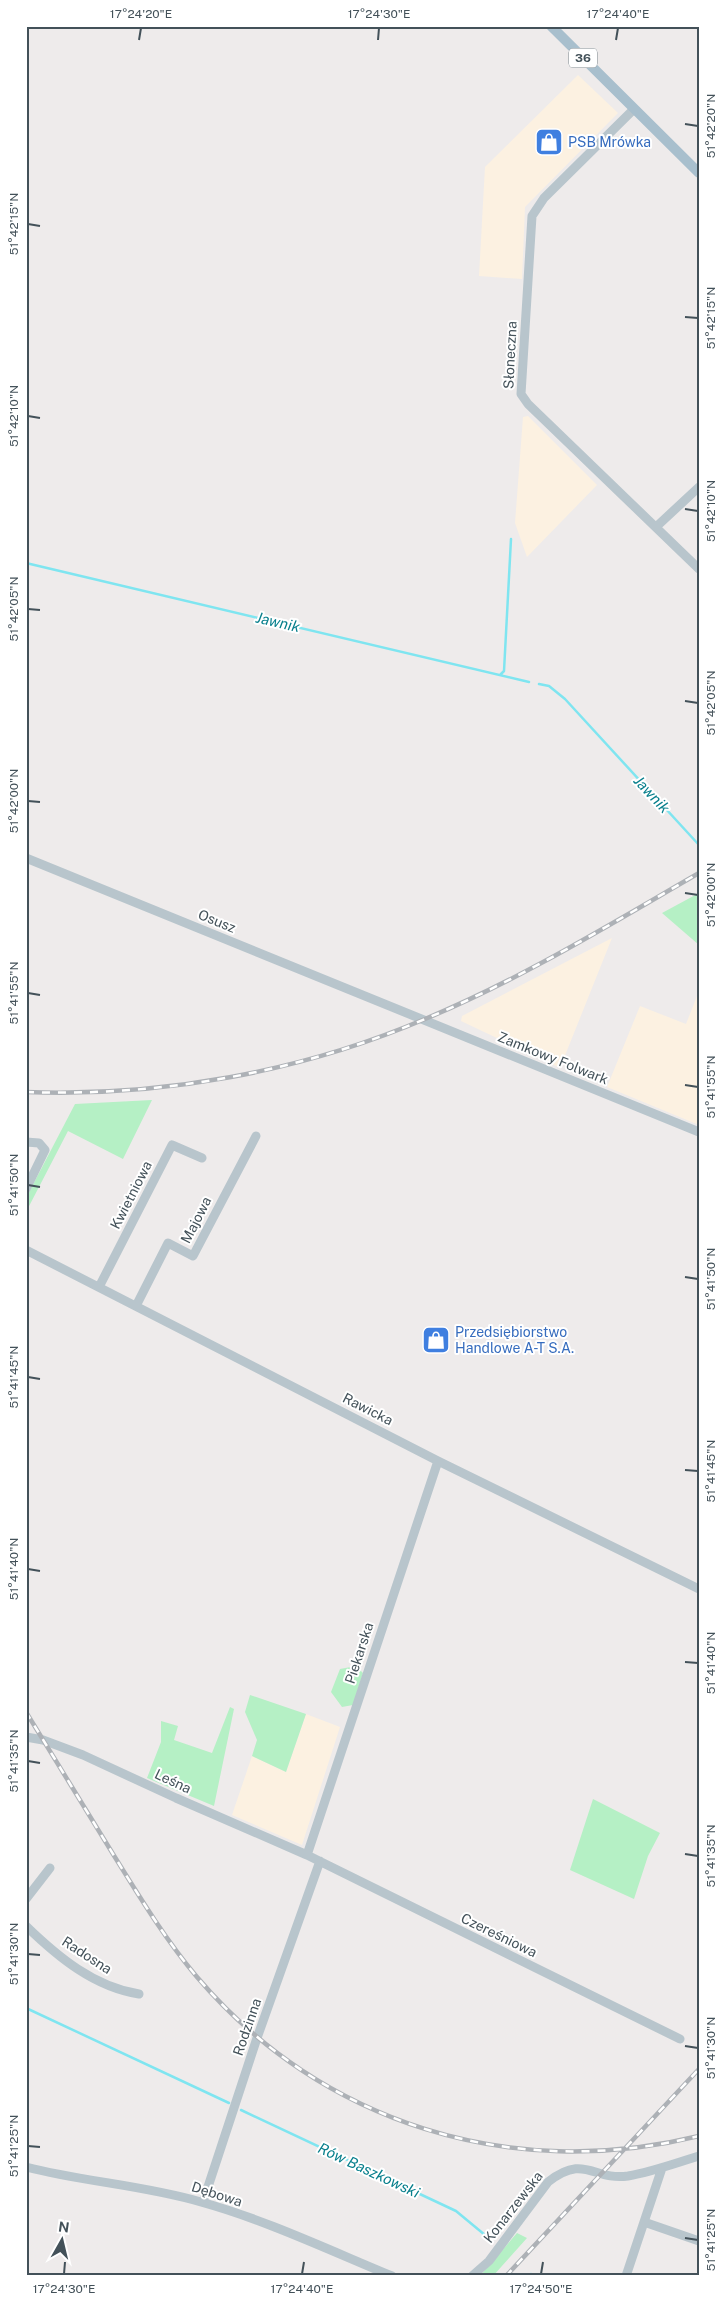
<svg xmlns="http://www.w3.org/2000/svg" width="725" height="2302" viewBox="0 0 725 2302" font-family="'Public Sans',sans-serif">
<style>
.commercial{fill:#fcf1e1}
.green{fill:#b5f0c5}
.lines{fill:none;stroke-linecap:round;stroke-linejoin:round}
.stream{stroke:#7fe5f0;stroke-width:2.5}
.minor{stroke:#b8c5cc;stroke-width:9}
.major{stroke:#a8bfcd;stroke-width:10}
.rail-casing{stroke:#adb1b6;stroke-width:4.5}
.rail{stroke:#fff;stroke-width:2.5;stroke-dasharray:8;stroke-linecap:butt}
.ticks{fill:none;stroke:#435159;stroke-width:2}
.labels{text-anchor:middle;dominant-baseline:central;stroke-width:4;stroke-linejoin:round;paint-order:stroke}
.shield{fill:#fff;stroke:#7b858b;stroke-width:1}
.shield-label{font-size:12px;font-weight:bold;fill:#435159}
.shop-label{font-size:14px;fill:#366cbe;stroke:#fff;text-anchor:start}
.street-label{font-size:14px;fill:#435159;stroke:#fff}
.water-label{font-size:15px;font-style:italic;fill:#077f8c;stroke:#fff}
.neatline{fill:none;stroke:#435159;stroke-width:2}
.ticks-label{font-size:12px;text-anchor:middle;fill:#435159}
</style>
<rect width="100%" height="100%" fill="#eeebeb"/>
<!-- commercial -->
<path class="commercial" d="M578 75 618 113 525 207 522 279 479 276 485 167Z
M528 416 597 485 527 557 515 523 523 417Z
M612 938 560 1068 461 1021 462 1016Z
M699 991V1125L607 1087 640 1006 686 1024Z
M306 1714 340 1727 302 1845 232 1815 252 1756 286 1772Z"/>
<!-- green -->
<path class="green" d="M699 893V945L662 913Z
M152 1100 123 1159 68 1131 26 1212V1198L75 1104Z
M356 1666 363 1673 353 1705 342 1707 331 1692 340 1669Z
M250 1695 306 1714 286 1772 252 1756 257 1740 245 1712Z
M230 1707 234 1709 214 1806 147 1778 161 1742V1721L178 1726 174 1740 212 1753Z
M593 1799 660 1833 648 1856 634 1899 570 1870Z
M517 2233 527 2238 493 2276H480Z"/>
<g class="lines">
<!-- stream -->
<path class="stream" d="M26 563 529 682
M500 675 504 671 511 539
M539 684 549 686 565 699 699 845
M26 2008 229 2103
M241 2110 456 2211 491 2240
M531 2274 533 2276"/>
<!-- minor -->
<path class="minor" d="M634 109 544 198 532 216 521 394 528 404 699 569
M656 527 699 487
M26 858 699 1132
M26 1142 39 1143 45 1150 26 1189
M26 1250 438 1461 699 1589
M99 1287 172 1145 202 1158
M136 1306 168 1243 193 1256 256 1136
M26 1737 43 1740 83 1755 176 1798 307 1855 680 2039
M307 1855 438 1461
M26 1899 50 1868
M26 1926C58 1957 94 1987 139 1994
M26 2167C84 2182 143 2185 201 2202 266 2220 329 2250 392 2276
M203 2202 257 2038 320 1861
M644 2222 699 2241
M472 2276 489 2261 548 2182C585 2153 593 2181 628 2176 652 2172 676 2163 699 2156
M626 2276 662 2168"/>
<!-- major -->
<path class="major" d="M551 26 699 173"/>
<!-- rail casing -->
<g class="rail-casing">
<path id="rail" d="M26 1092C161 1097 301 1072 425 1019 521 979 609 925 699 873
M26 1712C55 1759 84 1807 113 1854 139 1896 165 1939 197 1977 322 2124 512 2182 699 2136
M506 2276 699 2069"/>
</g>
<!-- rail -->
<use href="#rail" class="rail"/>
</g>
<!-- ticks -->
<path class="ticks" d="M139 40 141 28M378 40 379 28M616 40 618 28M685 124 698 126M28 224 40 226M685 317 698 318M28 416 40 418M685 509 698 511M28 609 40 610M685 701 698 703M28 801 40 802M685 893 698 895M28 993 40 995M685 1085 698 1087M28 1185 40 1187M685 1277 698 1279M28 1377 40 1379M685 1470 698 1471M28 1569 40 1571M685 1662 698 1663M28 1761 40 1763M685 1854 698 1856M28 1954 40 1955M685 2046 698 2048M28 2146 40 2147M685 2238 698 2240M64 2274 65 2262M302 2274 304 2262M541 2274 543 2262"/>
<!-- icons -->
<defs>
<g id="shop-square" transform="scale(1.4375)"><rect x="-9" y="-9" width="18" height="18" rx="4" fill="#3f7fe0" stroke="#fff"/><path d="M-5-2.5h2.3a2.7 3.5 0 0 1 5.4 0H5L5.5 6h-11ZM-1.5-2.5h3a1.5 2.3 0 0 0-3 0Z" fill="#fff"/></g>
</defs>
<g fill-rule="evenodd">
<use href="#shop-square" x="549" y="142"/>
<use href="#shop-square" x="436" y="1340"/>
</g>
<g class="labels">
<!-- shield labels -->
<rect class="shield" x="569" y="48.5" width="28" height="19" rx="4"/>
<g class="shield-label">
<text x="583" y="58">36</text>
</g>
<!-- shop labels -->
<g class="shop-label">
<text x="568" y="142">PSB Mrówka</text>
<text x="455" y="1332">Przedsiębiorstwo<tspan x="455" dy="16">Handlowe A-T S.A.</tspan></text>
</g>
<!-- street labels -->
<g class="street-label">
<text transform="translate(510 355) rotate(-87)">Słoneczna</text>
<text transform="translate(217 921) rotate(22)">Osusz</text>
<text transform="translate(553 1058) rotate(22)">Zamkowy Folwark</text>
<text transform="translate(131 1195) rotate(-63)">Kwietniowa</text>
<text transform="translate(196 1220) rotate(-63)">Majowa</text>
<text transform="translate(368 1409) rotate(27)">Rawicka</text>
<text transform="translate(359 1653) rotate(-72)">Piekarska</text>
<text transform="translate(173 1781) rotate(25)">Leśna</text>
<text transform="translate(499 1935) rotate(26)">Czereśniowa</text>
<text transform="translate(87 1955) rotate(33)">Radosna</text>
<text transform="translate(247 2027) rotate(-71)">Rodzinna</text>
<text transform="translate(217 2194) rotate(18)">Dębowa</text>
<text transform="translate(513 2207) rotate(-52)">Konarzewska</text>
</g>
<!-- water labels -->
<g class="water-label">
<text transform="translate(278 622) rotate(13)">Jawnik</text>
<text transform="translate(652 794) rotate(47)">Jawnik</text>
<text transform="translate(369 2170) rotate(25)">Rów Baszkowski</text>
</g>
</g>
<!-- border -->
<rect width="725" height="2302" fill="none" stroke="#ffffff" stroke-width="55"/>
<!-- north arrow -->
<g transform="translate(62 2240) rotate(8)" stroke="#ffffff" stroke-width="4" paint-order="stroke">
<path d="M0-4L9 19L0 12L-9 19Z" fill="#435159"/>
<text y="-8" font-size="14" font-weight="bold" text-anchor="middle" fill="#435159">N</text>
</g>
<rect x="28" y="28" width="670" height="2246" class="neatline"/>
<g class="ticks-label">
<text x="141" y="18">17°24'20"E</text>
<text x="379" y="18">17°24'30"E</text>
<text x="618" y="18">17°24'40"E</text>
<text transform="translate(711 126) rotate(-90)" y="4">51°42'20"N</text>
<text transform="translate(14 224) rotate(-90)" y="4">51°42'15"N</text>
<text transform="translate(711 318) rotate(-90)" y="4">51°42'15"N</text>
<text transform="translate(14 416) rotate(-90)" y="4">51°42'10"N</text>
<text transform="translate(711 511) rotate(-90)" y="4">51°42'10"N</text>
<text transform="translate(14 609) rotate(-90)" y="4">51°42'05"N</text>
<text transform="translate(711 703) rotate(-90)" y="4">51°42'05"N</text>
<text transform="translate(14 801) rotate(-90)" y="4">51°42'00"N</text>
<text transform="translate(711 895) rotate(-90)" y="4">51°42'00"N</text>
<text transform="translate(14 993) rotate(-90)" y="4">51°41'55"N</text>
<text transform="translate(711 1087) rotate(-90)" y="4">51°41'55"N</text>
<text transform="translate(14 1185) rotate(-90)" y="4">51°41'50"N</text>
<text transform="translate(711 1279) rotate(-90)" y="4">51°41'50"N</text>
<text transform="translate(14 1377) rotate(-90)" y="4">51°41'45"N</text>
<text transform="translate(711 1471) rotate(-90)" y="4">51°41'45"N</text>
<text transform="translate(14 1569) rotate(-90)" y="4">51°41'40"N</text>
<text transform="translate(711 1663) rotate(-90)" y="4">51°41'40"N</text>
<text transform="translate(14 1761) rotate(-90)" y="4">51°41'35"N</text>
<text transform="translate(711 1856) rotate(-90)" y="4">51°41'35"N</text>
<text transform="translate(14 1954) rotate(-90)" y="4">51°41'30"N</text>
<text transform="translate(711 2048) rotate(-90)" y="4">51°41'30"N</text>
<text transform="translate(14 2146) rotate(-90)" y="4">51°41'25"N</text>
<text transform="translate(711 2240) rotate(-90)" y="4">51°41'25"N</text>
<text x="64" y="2293">17°24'30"E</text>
<text x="302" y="2293">17°24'40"E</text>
<text x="541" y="2293">17°24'50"E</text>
</g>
</svg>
